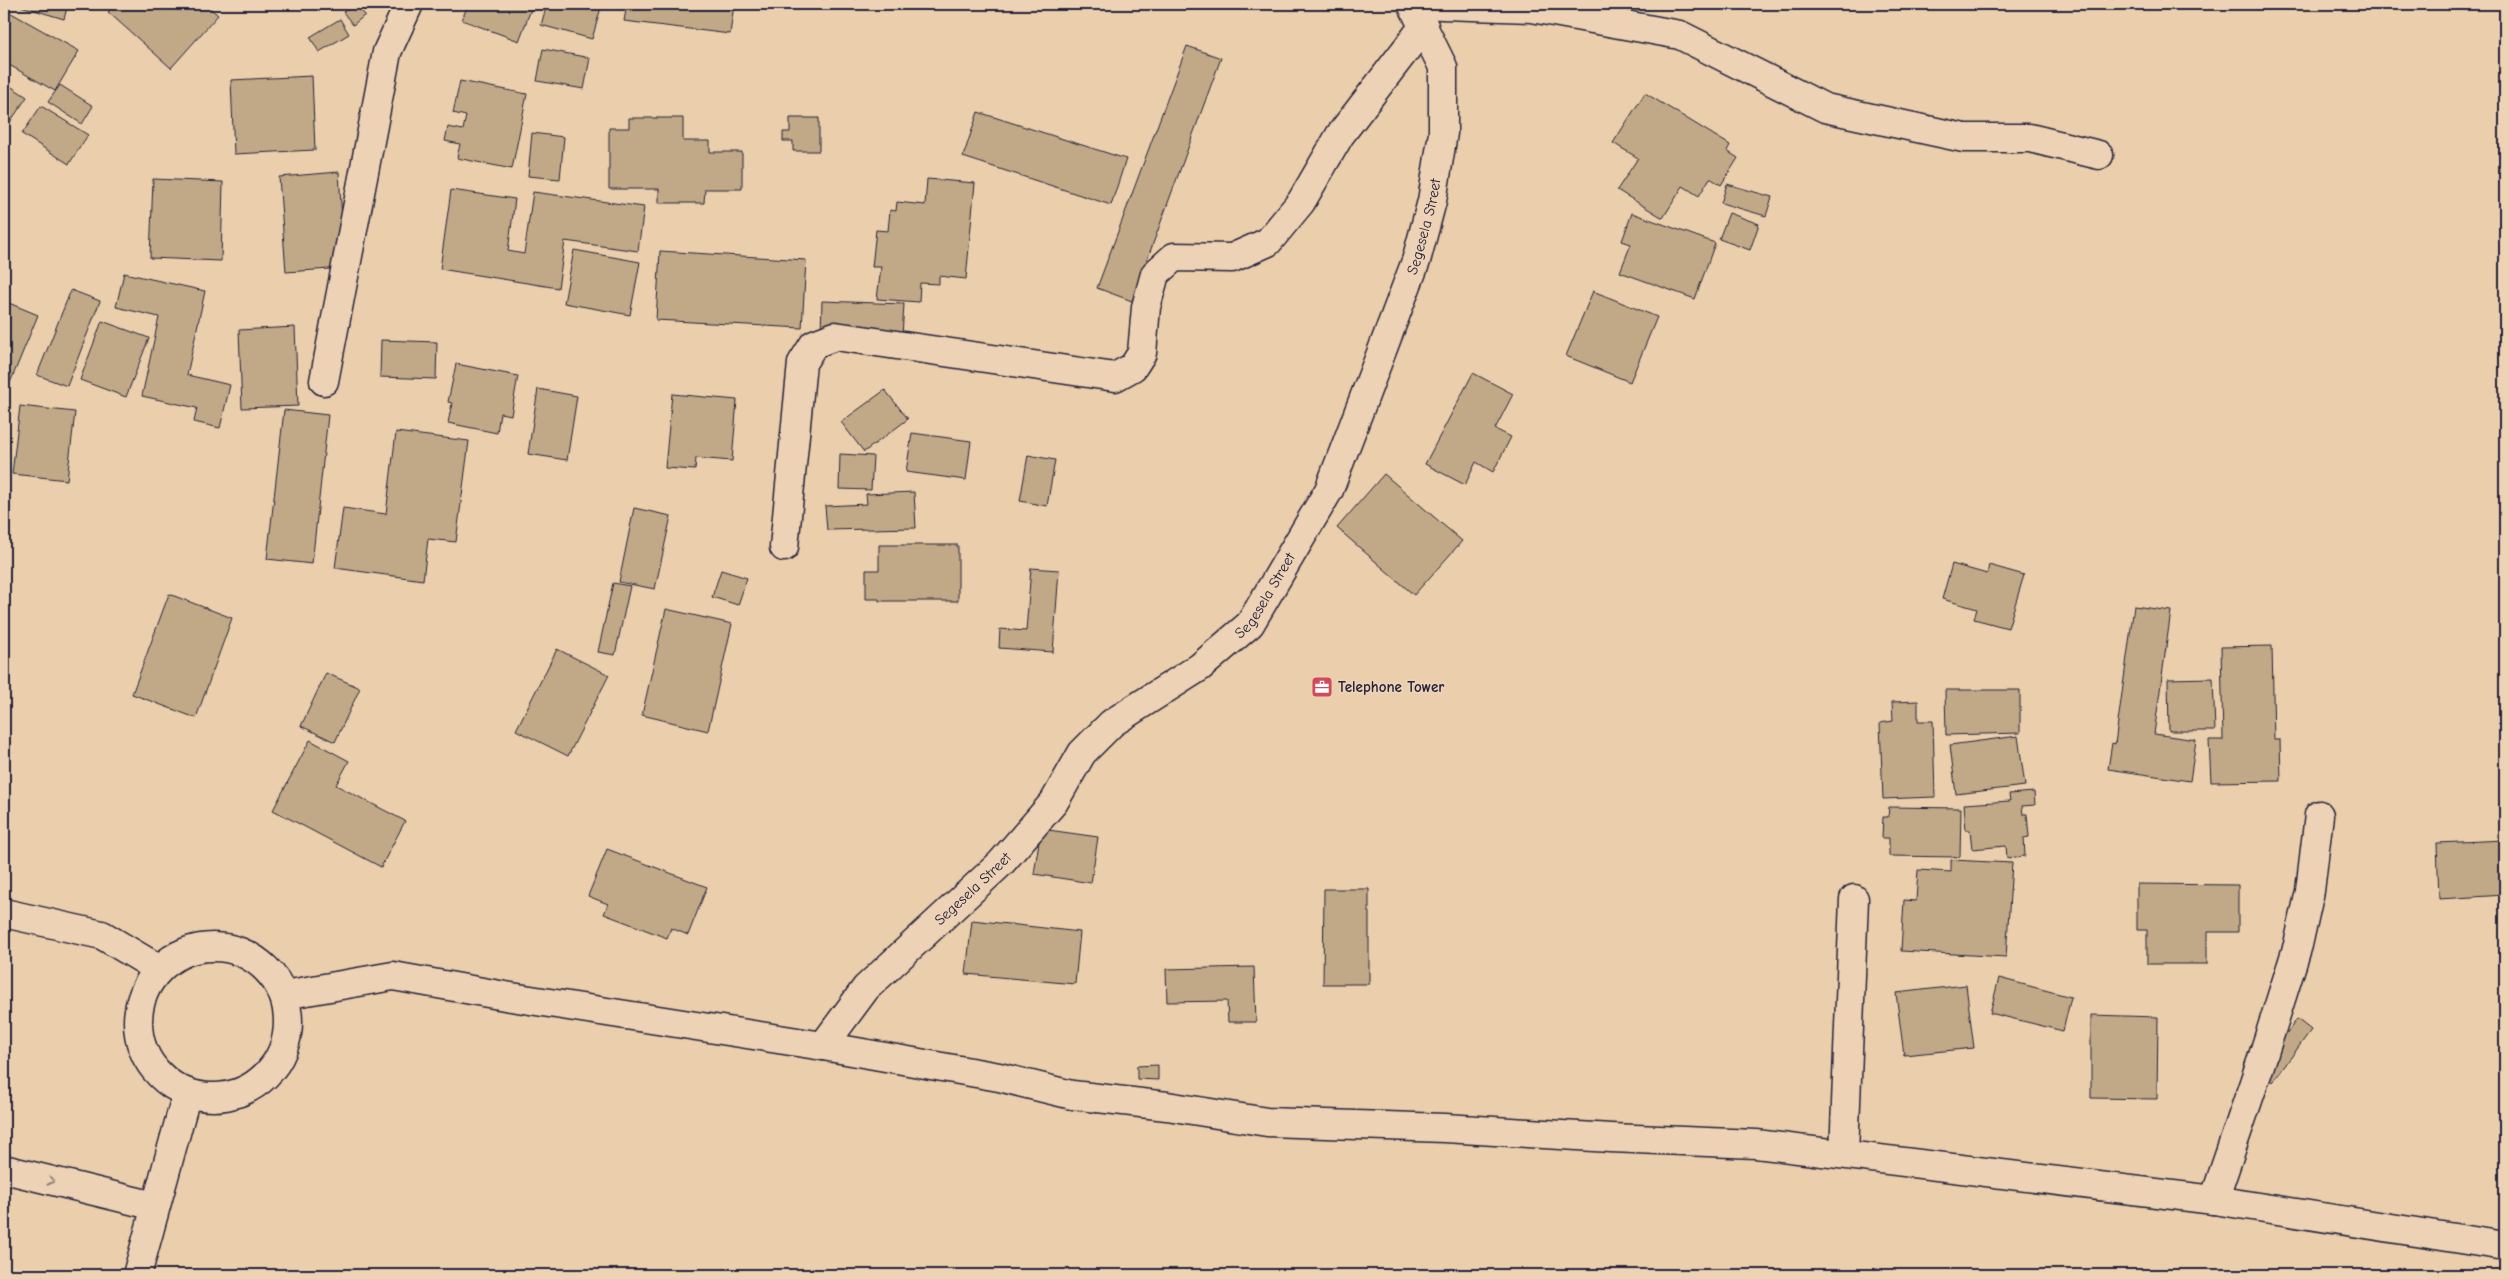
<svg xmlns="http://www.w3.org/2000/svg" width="2509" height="1279" viewBox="0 0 2509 1279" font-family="'Comic Neue',sans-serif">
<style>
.building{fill:#c1a987;stroke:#22223b}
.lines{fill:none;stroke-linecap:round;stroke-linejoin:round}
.minor-casing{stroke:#22223b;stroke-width:31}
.trunk-casing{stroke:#22223b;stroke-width:31}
.minor{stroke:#eed2b5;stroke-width:28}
.trunk{stroke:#eed2b5;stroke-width:28}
.oneway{stroke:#887a78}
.labels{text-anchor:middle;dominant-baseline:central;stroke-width:4;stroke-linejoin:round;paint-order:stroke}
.street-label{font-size:15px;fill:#22223b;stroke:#eed2b5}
.poi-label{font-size:15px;font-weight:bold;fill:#22223b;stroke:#eed2b5;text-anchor:start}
</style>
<rect width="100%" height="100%" fill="#ebcfac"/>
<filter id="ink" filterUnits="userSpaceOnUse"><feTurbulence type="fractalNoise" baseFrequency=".02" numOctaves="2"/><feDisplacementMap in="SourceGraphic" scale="10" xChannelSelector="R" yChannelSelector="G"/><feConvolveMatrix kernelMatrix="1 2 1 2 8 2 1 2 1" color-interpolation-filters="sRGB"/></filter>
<g filter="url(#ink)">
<!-- building -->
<path class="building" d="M14 4H68L64 19Z
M116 4H205L218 15 171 68 108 12Z
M355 4 365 15 353 25 343 12Z
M468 4H533L519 41 462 20Z
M547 4H602L592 39 541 25Z
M627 4H734L730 34 624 21Z
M4 9 79 51 55 91 4 62Z
M340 19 349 34 319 52 310 37Z
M1187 46 1221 58 1132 301 1097 288Z
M543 49 590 58 584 89 537 81Z
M312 76 315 150 234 154 231 80Z
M460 81 527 94 512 169 457 158 460 144 445 141 448 127 463 130 466 116 453 113Z
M4 82 27 97 10 122 4 117Z
M60 85 93 106 82 124 48 102Z
M1645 93 1730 145 1727 151 1738 158 1721 185 1710 178 1699 196 1683 186 1663 218 1617 190 1638 158 1613 143Z
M41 106 88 135 69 164 22 134Z
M978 112 1126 159 1111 205 963 157Z
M629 118H683V141H710V152H742V189H705L704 203H659V189H609V128H629Z
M790 118H819V151H793V141H783V132H790Z
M532 133 564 137 560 179 528 176Z
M339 172 345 268 286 272 279 177Z
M153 179 223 182 221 261 150 258Z
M927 179 975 183 966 279 939 276V284L920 283 919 302 877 299 881 267H872L876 230 888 231 890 210 896 211 897 202 925 205Z
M1727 184 1772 197 1766 216 1721 203Z
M451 190 515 199 508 251 524 254 533 192 644 207 638 251 565 241 558 288 440 269Z
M1632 213 1715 243 1695 299 1620 272 1631 244 1622 241Z
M1729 213 1759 224 1750 250 1719 239Z
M574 250 640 262 630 315 564 303Z
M660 251 806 260 802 328 656 320Z
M124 273 205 291 187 375 230 385 220 428 194 422 197 408 142 396 159 317 116 307Z
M71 290 100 301 67 386 37 375Z
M1593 291 1657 317 1630 382 1566 356Z
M4 301 38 315 5 395H4Z
M822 301 904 304 902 336 821 332Z
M102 321 149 338 126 397 80 380Z
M295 327 298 406 242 408 239 330Z
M381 340 437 342 436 379 380 377Z
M456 364 518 376 511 415 500 413 497 433 448 423 452 403 448 402Z
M1473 373 1513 394 1495 429 1511 437 1493 472 1476 462 1465 485 1425 464Z
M538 389 577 396 567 460 528 454Z
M885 390 908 419 864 452 841 422Z
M672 394 737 400 732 461 696 458 695 470 665 468Z
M20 406 75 412 67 480 12 474Z
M284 410 328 415 312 564 267 559Z
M396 432 469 441 456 542 428 539 423 580 335 568 343 508 386 514Z
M912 433 971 441 966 480 906 472Z
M840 454 873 456 871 490 839 489Z
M1028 455 1055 460 1047 506 1020 501Z
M1384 474 1462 541 1414 595 1337 528Z
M914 492 916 528 827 530 825 506 867 504 866 494Z
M634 508 671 516 655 589 619 582Z
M879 545H958V601H879V599H866V570H879Z
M1952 564 1987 574 1989 565 2024 575 2008 628 1974 619 1977 609 1942 599Z
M1031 568 1059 570 1053 652 999 648 1000 629 1026 631Z
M721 570 747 578 738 605 712 597Z
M613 583 630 586 615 655 598 652Z
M169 594 232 618 196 718 132 694Z
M2134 606 2171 611 2154 734 2196 740 2190 781 2108 769 2112 743 2115 744Z
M666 609 732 624 708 731 642 715Z
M2272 646 2274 740H2280L2281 781 2211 782 2209 740H2223L2221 647Z
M557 649 609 675 568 756 516 730Z
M326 673 360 688 335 742 301 726Z
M2213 678 2215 731H2169L2168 679Z
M1945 690H2020V733L1946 735Z
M1918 701V721H1933L1935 797 1883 799 1880 723 1893 721 1892 702Z
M2018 736 2025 786 1956 794 1950 745Z
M310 740 349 761 336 785 405 821 381 867 273 810Z
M2034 792 2035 805 2022 806 2023 814H2027L2029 837 2024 838 2025 856 2007 858 2006 846 1972 849 1970 830H1966L1964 804 2010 801 2009 794Z
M1889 807 1961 808 1960 857 1889 856V838H1882L1883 817H1888Z
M1041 829 1098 837 1091 883 1034 874Z
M2505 840V895L2439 899 2437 843Z
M607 849 707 887 688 935 671 928 667 938 604 914 608 904 588 896Z
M1951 860 2012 863 2006 957 1901 951 1904 900 1916 901 1918 870 1951 872Z
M2137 884 2238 885V932H2207V964H2147V930H2137Z
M1324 889H1369V984H1323Z
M972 920 1080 932 1075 984 966 974Z
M1254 967 1256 1022H1228L1227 1001 1167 1002 1166 969Z
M1999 978 2071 997 2063 1031 1990 1013Z
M1966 985 1974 1048 1904 1055 1896 993Z
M2091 1015 2158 1017 2157 1099 2091 1098Z
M2297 1019 2311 1030 2273 1082 2259 1071Z
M1158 1065V1080L1137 1079V1066Z"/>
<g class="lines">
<!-- minor casing -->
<g class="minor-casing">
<g id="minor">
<path d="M1413 4 1532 8 1680 35 1825 108 1964 138H2030L2099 155"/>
<path d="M324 381 387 52 409 4"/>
<path d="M784 547 802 363 814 344 835 336 1115 377 1133 367 1142 353 1146 307 1155 274 1174 257 1232 258 1268 242 1301 202 1340 135 1424 26"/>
<path d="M4 913 102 935 159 969"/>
<circle cx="213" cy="1022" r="75"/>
<path d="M284 995 393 976 505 996 823 1046 999 1077 1072 1095 1167 1106 1267 1122 1445 1128 1611 1138 1756 1144 2214 1200 2505 1246"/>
<path id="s1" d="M823 1046 866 988 1001 863 1054 802 1082 753 1112 723 1200 667 1250 624 1329 490 1416 261 1432 201 1443 133V67L1412 4"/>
<path d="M1844 1154 1854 899"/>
<path d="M2214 1200 2262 1059 2298 945 2310 891 2319 815"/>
<path d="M137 1275 187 1093"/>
</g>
</g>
<!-- trunk casing -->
<g class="trunk-casing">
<path id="trunk" d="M4 1169 155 1206"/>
</g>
<!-- minor -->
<use href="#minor" class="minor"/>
<!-- trunk -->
<use href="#trunk" class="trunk"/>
</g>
<!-- one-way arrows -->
<defs><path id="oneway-chevron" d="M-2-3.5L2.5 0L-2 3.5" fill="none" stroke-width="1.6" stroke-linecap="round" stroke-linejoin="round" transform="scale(1.25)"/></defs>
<use class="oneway" href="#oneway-chevron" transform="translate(51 1181) rotate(14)"/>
</g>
<!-- icons -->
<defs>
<g id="office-square" transform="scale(1.125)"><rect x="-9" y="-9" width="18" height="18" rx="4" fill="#d1495b" stroke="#eed2b5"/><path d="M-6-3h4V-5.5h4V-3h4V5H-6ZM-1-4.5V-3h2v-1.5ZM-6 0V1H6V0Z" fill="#fff"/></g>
</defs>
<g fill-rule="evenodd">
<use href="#office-square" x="1322" y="687"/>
</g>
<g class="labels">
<!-- street labels -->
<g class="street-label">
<text stroke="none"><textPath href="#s1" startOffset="1042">Segesela Street</textPath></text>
<text stroke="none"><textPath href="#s1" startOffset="638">Segesela Street</textPath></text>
<text stroke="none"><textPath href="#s1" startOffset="218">Segesela Street</textPath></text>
</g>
<!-- poi labels -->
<g class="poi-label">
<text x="1338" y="687">Telephone Tower</text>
</g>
</g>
<!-- margin -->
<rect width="2509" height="1279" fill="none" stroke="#eed2b5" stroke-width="20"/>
<rect x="10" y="10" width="2489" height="1259" fill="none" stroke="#22223b" stroke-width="2" filter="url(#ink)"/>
</svg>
